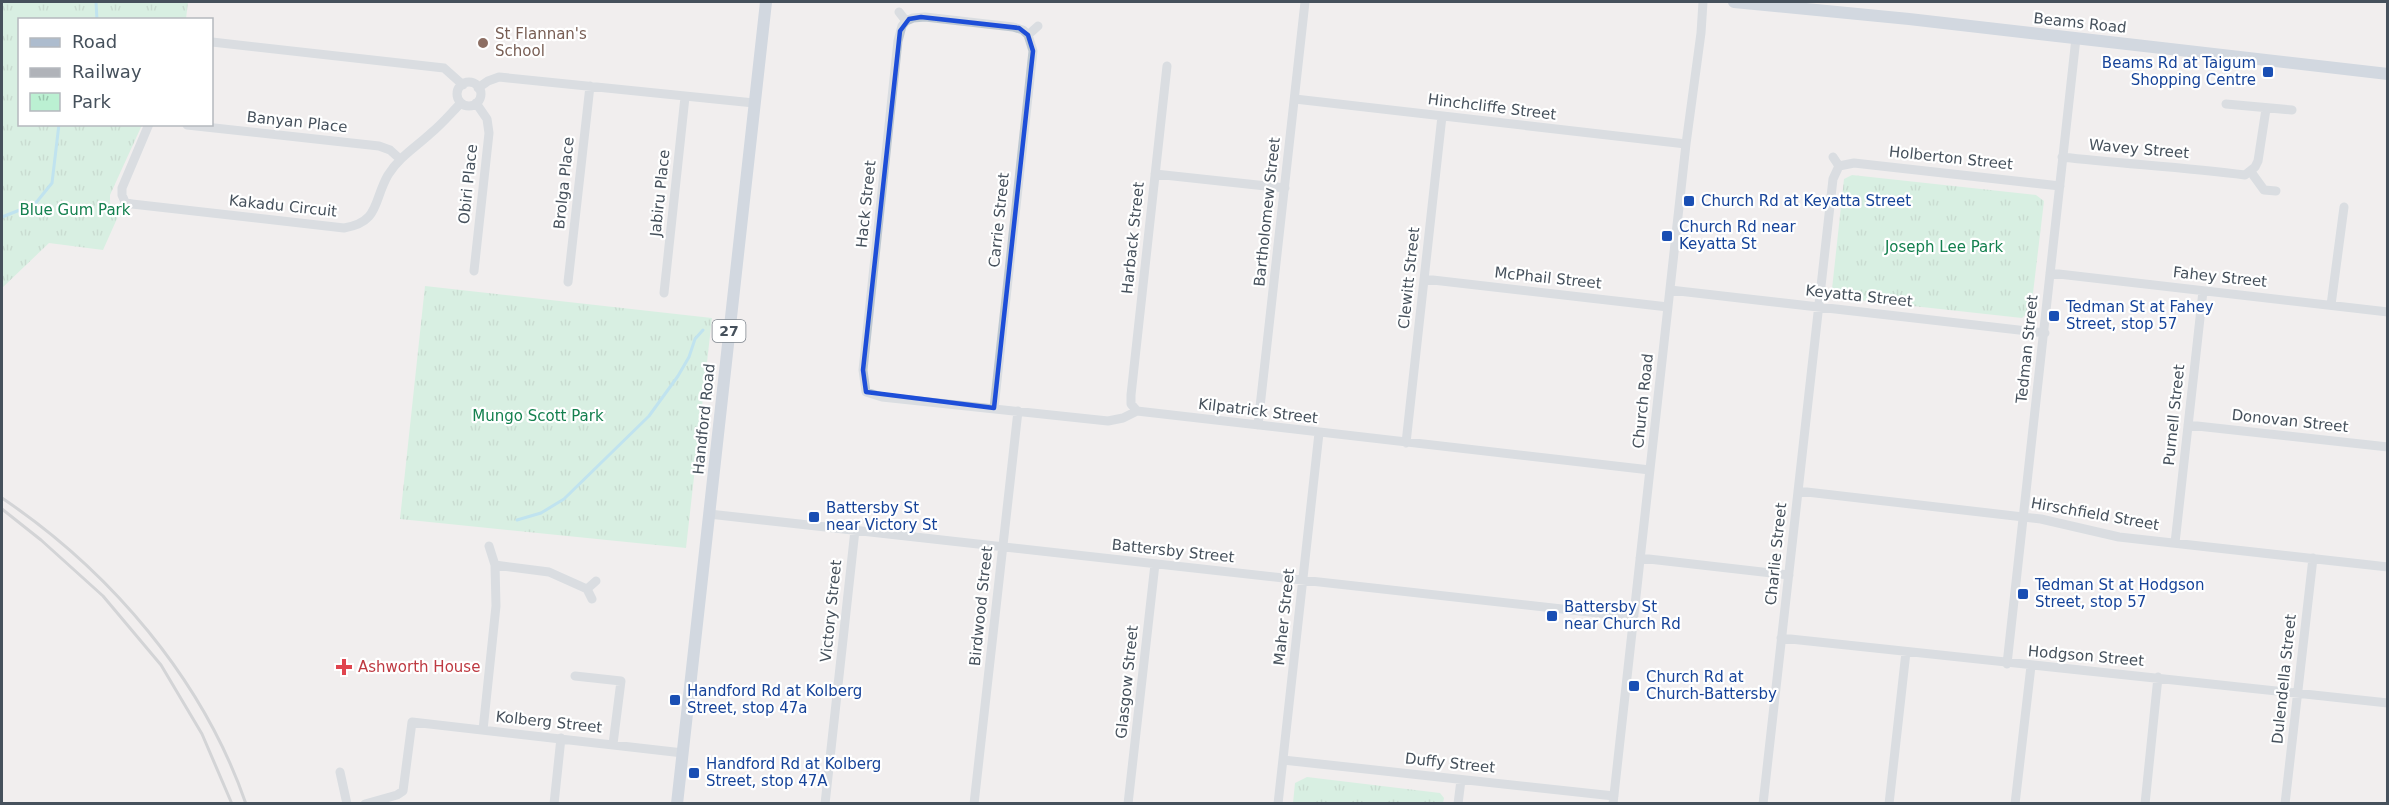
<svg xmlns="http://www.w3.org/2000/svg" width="2389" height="805" viewBox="0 0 2389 805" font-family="'DejaVu Sans',sans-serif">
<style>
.park{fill:url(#park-tufts)}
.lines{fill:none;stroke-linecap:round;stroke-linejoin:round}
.stream{stroke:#86d4ef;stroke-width:3}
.minor{stroke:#bec8d1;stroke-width:9}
.major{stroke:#adbcce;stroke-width:12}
.rail{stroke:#b0b3b9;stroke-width:3}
.marked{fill:none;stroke:#1d4ed8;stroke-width:4.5;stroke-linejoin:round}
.education-dot{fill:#8d6e63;stroke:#fff;stroke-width:2}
.transit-dot{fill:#1a4fb4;stroke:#fff;stroke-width:2}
.health-dot{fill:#e0444e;stroke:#fff;stroke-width:2}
.labels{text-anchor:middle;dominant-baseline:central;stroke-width:4.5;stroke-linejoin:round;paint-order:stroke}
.shield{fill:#fff;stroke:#7e858d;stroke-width:1.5}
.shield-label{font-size:14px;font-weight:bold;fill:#46515c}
.street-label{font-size:15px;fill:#46515c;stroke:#fff}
.education-label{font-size:15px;fill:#785e54;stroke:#fff;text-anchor:start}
.transit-label{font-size:15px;fill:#164399;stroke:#fff;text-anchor:start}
.park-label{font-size:15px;fill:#14804f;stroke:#fff}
.health-label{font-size:15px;fill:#be3a42;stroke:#fff;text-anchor:start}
</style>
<defs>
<pattern id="park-tufts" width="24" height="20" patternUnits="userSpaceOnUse" patternTransform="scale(1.5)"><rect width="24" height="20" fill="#bbf0d2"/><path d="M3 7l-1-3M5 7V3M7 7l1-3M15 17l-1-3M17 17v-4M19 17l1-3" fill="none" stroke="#9ac5ae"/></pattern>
</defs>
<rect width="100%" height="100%" fill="#f1eeee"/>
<!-- park -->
<path class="park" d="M2 2H188L186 19 20 20V124L142 125 110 195V203L120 212 103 250 49 243 2 288Z
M1852 175 2036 195 2044 201 2031 310 2022 318 1840 298 1832 289 1844 179Z
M425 286 712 318 686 548 400 519Z
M1307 777 1440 793 1444 798 1443 803H1293L1295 783Z"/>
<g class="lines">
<!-- stream -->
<path class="stream" d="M96 2 97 20
M2 217 35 204 52 183 59 124
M517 520 541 513 564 499 649 416 678 376 689 357 695 339 703 330"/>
<!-- minor -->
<path class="minor" d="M899 12 906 21 913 18 925 17 1013 27 1023 30 1028 35 1038 26
M906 21 902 26 898 41 863 370 866 392 882 397 1108 421 1123 418 1137 411 1650 470
M212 42 444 68 463 85
M457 94a12 12 0 1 1 24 0a12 12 0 1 1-24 0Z
M478 88 488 81 499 77 754 103
M1295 99 1686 144
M2226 104 2292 110
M149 124 122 188V195L125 202 132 204 344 228C380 222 373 201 388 175 399 157 416 147 431 133 442 124 451 113 461 103
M187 125 379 146 390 150 400 159
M2062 157C2123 164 2184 167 2245 175L2255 167 2258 161 2266 109
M1839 166 1854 163 2060 186
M2251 172 2264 190 2276 191
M1155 174 1285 188
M474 271 489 133 487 119 476 103
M2050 273 2388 312
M1424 279 1668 307
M568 282 590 86
M1670 290 2045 333
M664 293 685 97
M2331 305 2344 207
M994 408 1033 51 1028 35
M1137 411 1131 404V395L1167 66
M1258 425 1305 2
M2188 425 2388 447
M1406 443 1442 116
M1798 491 2041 519 2119 537 2388 567
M709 514 1634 617
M2175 543 2203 291
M1640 558 1789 575
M495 565 549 572 587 589
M592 599 587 589 596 581
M1781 638 2388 703
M2007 664 2076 38
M575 676 621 681 613 744
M483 730 496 606 495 565 489 546
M1283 760 1614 796
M340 772 347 804
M365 804 397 795 403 791 412 722 683 753
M554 804 561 738
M825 804 855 530
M974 804 1018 411
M1128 804 1155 564
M1278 804 1319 433
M1458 804 1461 780
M1613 804 1686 144 1701 33 1703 2
M1763 804 1833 179 1839 166 1833 157
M1889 804 1906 652
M2015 804 2031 666
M2145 804 2158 677
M2285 804 2313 558"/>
<!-- major -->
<path class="major" d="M1734 2 1909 19 2388 74
M677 804 766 2"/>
<!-- rail -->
<path class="rail" d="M2 498C110 571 203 679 246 804
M2 509 41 540 103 596 161 665 202 734 232 804"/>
</g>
<!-- marked area -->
<path d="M0 0H2389V805H0ZM921 17 1019 28 1028 35 1033 51 994 408 866 392 863 370 900 31 909 19Z" fill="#f1eeee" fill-opacity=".55" fill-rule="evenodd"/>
<path class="marked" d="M921 17 1019 28 1028 35 1033 51 994 408 866 392 863 370 900 31 909 19Z"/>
<!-- markers -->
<circle class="education-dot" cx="483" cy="43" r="6"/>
<g class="transit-dot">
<rect x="2262" y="66" width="12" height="12" rx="3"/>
<rect x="1683" y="195" width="12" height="12" rx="3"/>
<rect x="1661" y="230" width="12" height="12" rx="3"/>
<rect x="2048" y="310" width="12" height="12" rx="3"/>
<rect x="808" y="511" width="12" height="12" rx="3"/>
<rect x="2017" y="588" width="12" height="12" rx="3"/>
<rect x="1546" y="610" width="12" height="12" rx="3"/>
<rect x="1628" y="680" width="12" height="12" rx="3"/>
<rect x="669" y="694" width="12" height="12" rx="3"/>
<rect x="688" y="767" width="12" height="12" rx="3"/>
</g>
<path class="health-dot" d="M341 658h6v6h6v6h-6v6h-6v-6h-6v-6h6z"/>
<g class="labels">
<!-- shield labels -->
<rect class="shield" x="712.5" y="320" width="33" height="22" rx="4.5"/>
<g class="shield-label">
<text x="729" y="331">27</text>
</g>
<!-- street labels -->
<g class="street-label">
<text transform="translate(2080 23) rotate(6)">Beams Road</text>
<text transform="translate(1492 107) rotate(7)">Hinchcliffe Street</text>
<text transform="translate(297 122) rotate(6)">Banyan Place</text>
<text transform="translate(2139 149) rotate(5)">Wavey Street</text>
<text transform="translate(1951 158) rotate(6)">Holberton Street</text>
<text transform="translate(564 183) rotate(-84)">Brolga Place</text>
<text transform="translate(468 184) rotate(-84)">Obiri Place</text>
<text transform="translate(660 193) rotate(-84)">Jabiru Place</text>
<text transform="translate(866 204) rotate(-84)">Hack Street</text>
<text transform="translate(283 206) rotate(6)">Kakadu Circuit</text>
<text transform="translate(1267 212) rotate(-84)">Bartholomew Street</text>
<text transform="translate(999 220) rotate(-84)">Carrie Street</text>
<text transform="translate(1133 238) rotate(-84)">Harback Street</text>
<text transform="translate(2220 277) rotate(6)">Fahey Street</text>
<text transform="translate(1409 278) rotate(-84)">Clewitt Street</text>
<text transform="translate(1548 278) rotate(6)">McPhail Street</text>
<text transform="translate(1859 296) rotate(6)">Keyatta Street</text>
<text transform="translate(2027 349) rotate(-84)">Tedman Street</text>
<text transform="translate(1643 401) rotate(-84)">Church Road</text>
<text transform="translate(1258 411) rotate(7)">Kilpatrick Street</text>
<text transform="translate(2174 415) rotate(-84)">Purnell Street</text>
<text transform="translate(704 419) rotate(-84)">Handford Road</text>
<text transform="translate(2290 421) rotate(6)">Donovan Street</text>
<text transform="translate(2095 514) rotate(10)">Hirschfield Street</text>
<text transform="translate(1173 551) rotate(6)">Battersby Street</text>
<text transform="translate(1776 554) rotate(-84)">Charlie Street</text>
<text transform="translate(981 606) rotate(-84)">Birdwood Street</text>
<text transform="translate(831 611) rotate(-84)">Victory Street</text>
<text transform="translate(1284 617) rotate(-84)">Maher Street</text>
<text transform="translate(2086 656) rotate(5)">Hodgson Street</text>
<text transform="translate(2284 679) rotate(-84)">Dulendella Street</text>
<text transform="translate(1127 682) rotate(-84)">Glasgow Street</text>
<text transform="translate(549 722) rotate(6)">Kolberg Street</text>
<text transform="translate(1450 763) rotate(6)">Duffy Street</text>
</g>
<!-- education labels -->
<g class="education-label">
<text x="495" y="34">St Flannan's<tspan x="495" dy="17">School</tspan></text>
</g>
<!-- transit labels -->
<g class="transit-label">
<text x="2256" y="63" text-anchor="end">Beams Rd at Taigum<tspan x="2256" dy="17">Shopping Centre</tspan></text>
<text x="1701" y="201">Church Rd at Keyatta Street</text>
<text x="1679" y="227">Church Rd near<tspan x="1679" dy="17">Keyatta St</tspan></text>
<text x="2066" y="307">Tedman St at Fahey<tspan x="2066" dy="17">Street, stop 57</tspan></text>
<text x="826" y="508">Battersby St<tspan x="826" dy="17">near Victory St</tspan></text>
<text x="2035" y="585">Tedman St at Hodgson<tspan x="2035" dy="17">Street, stop 57</tspan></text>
<text x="1564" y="607">Battersby St<tspan x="1564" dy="17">near Church Rd</tspan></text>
<text x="1646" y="677">Church Rd at<tspan x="1646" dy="17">Church-Battersby</tspan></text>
<text x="687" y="691">Handford Rd at Kolberg<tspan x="687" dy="17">Street, stop 47a</tspan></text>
<text x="706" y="764">Handford Rd at Kolberg<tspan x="706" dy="17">Street, stop 47A</tspan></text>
</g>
<!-- park labels -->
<g class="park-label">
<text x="75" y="210">Blue Gum Park</text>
<text x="1944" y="247">Joseph Lee Park</text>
<text x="538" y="416">Mungo Scott Park</text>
</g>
<!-- health labels -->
<g class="health-label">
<text x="358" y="667">Ashworth House</text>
</g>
</g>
<!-- border -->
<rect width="2389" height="805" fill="none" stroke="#46515c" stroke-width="6"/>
<!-- legend -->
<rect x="18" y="18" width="195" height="108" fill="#ffffff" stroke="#b5b9be" stroke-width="1.5"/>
<rect x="30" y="38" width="30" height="9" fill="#adbcce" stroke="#b5b9be" stroke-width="1.5"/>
<text x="72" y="48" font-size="18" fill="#46515c">Road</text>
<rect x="30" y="68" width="30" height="9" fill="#b0b3b9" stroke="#b5b9be" stroke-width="1.5"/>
<text x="72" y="78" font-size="18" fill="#46515c">Railway</text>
<rect x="30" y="93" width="30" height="18" fill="url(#park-tufts)" stroke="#b5b9be" stroke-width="1.5"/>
<text x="72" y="108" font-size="18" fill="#46515c">Park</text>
</svg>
